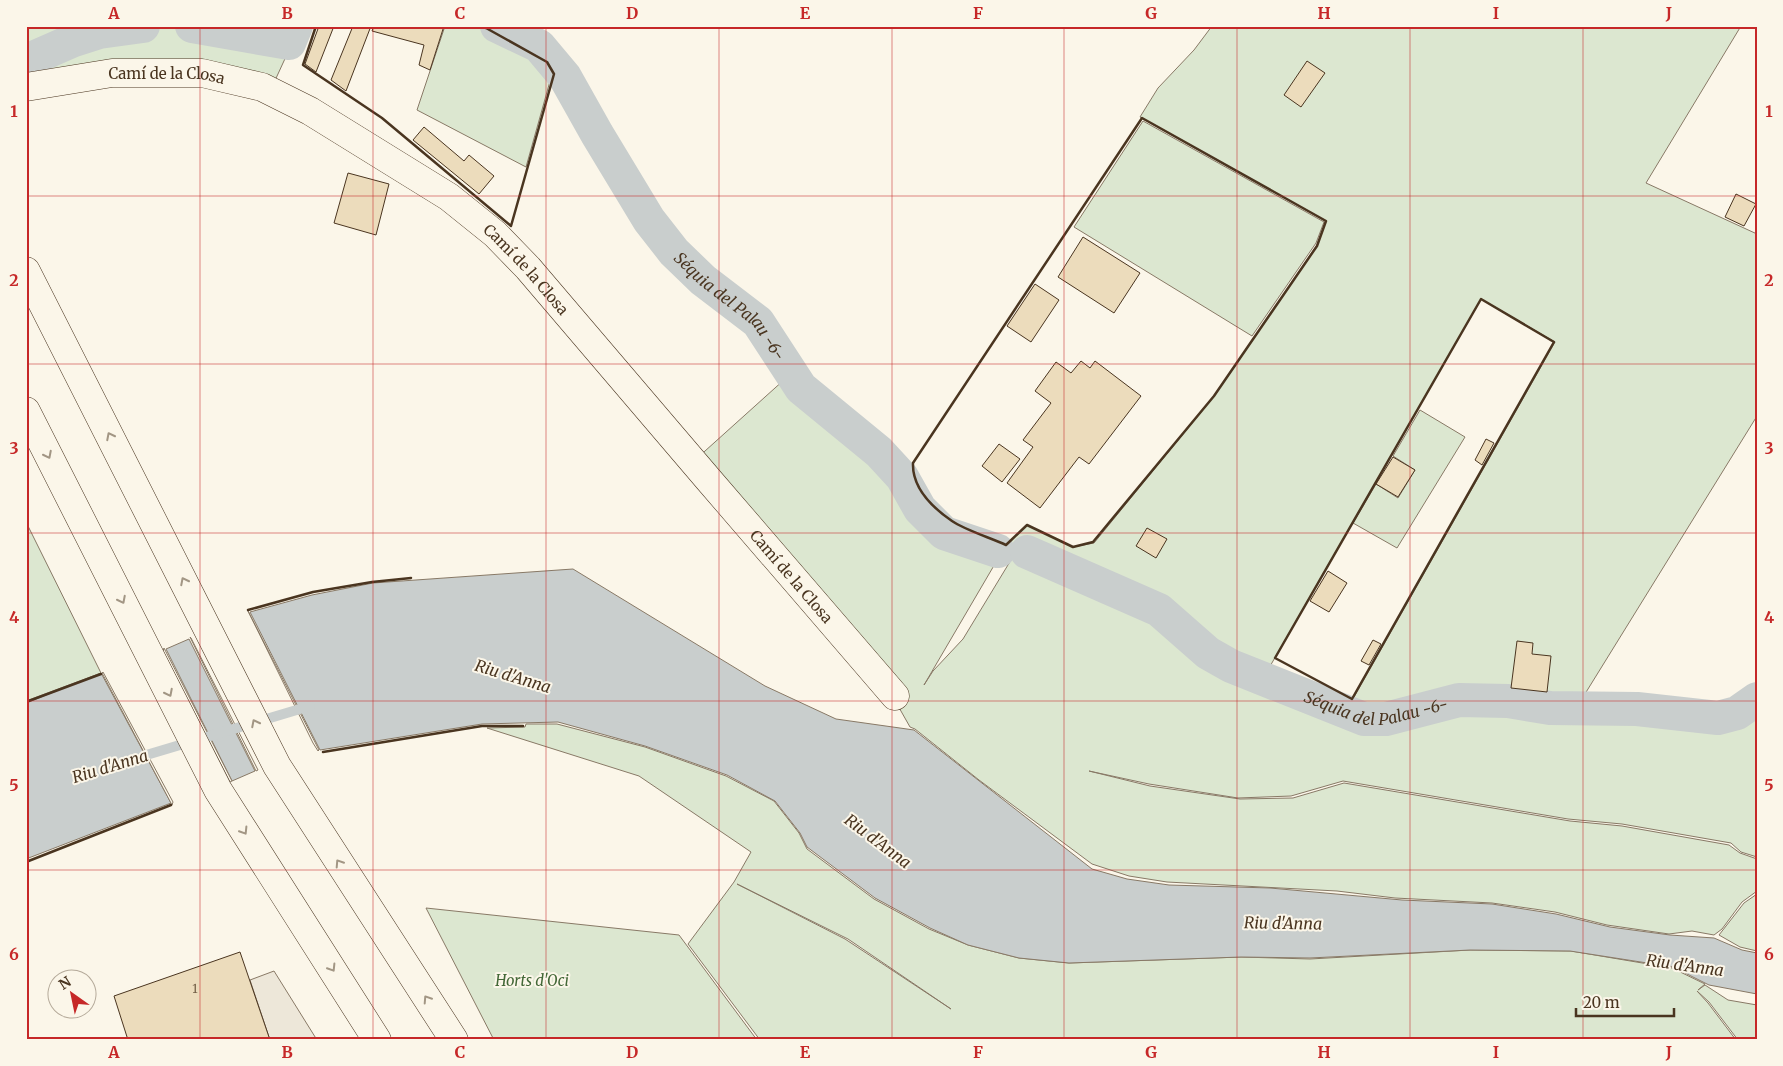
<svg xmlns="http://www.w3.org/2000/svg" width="1783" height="1066" viewBox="0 0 1783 1066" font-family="Merriweather,serif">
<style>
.green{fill:#dce7d0;stroke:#887966;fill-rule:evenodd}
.parking{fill:#ede7d9;stroke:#887966}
.water{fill:#c9cecd;stroke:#887966}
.pier{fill:#fbf6e9;stroke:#887966}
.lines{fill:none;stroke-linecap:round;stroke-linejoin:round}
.stream{stroke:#c9cecd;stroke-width:10}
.canal{stroke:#c9cecd;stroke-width:34}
.building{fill:#ecdcbc;stroke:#4a3520}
.street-casing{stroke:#4a3520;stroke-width:29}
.secondary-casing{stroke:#4a3520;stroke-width:29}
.street{stroke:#fbf6e9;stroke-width:28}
.secondary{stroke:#fbf6e9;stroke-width:28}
.wall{stroke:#4a3520;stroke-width:2.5}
.oneway{stroke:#a29684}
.grid{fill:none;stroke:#c62828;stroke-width:1;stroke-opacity:0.55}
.labels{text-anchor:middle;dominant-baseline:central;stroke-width:4;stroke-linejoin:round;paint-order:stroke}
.number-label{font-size:12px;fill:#725f47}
.street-label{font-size:15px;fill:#4a3520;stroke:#fbf6e9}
.park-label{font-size:15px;font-style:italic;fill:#436837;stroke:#fbf6e9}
.water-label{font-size:16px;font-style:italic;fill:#4a3520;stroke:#fbf6e9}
.neatline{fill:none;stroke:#c62828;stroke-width:2}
.grid-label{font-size:16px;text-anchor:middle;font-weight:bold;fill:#c62828}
</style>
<rect width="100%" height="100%" fill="#fbf6e9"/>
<!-- green -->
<path class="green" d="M26 26H300L272 87 26 81Z
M445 26H473L486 29 545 63 552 74 526 167 417 110Z
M1212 26H1741L1646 183 1757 234V416L1575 710H1560L1636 711 1718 720 1737 716 1757 702V857L1741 852 1731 843 1622 824 1568 819 1343 781 1291 796 1238 798 1149 784 1089 771 1150 786 1240 799 1293 798 1344 783 1570 821 1622 826 1729 845 1740 853 1757 859V891L1742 902 1722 929 1714 935 1692 931 1669 934 1607 925 1555 912 1492 903 1395 898 1337 891 1167 882 1129 876 1092 864 979 780 915 729 910 727 893 697 695 460 785 379 795 390 865 447 897 478 913 463 912 473 923 496 953 523 1006 545 924 685 933 671 963 639 1014 555 1007 545 1027 525 1073 547 1094 543 1215 395 1317 245 1326 221 1140 117 1158 88 1194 50ZM1481 299 1555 342 1345 713 1231 668 1208 655 1155 610 1209 635 1233 653 1269 668Z
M1143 121 1324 222 1316 243 1252 336 1074 227Z
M1420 410 1465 437 1397 548 1353 523 1376 484 1398 498 1415 470 1393 456Z
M26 522 101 673 26 701Z
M526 724H557L645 747 726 776 774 801 799 833 807 849 874 899 929 929 968 945 1019 958 1069 963 1241 957 1310 959 1470 950 1571 951 1672 968 1705 984 1698 990 1705 985 1728 1000 1757 1005V1040H1738L1709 1002 1697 991 1708 1003 1736 1040H760L688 944 734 882 751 852 639 776 487 728 525 727ZM737 884 848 939 951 1009 845 939Z
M1757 894V951L1740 947 1719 935 1744 903Z
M426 908 679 935 757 1040H494Z"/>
<!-- parking -->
<path class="parking" d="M274 971 317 1040H270L250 980Z"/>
<!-- water -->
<path class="water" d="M573 569 765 686 836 719 914 730 1092 869 1127 879 1169 885 1270 888 1402 900 1492 904 1556 914 1610 927 1670 935 1714 938 1742 950 1757 953V994L1709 985 1673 967 1570 951 1470 950 1310 958 1241 957 1069 963 1019 958 968 945 930 928 875 898 807 847 800 833 775 801 727 775 645 746 558 722 482 724 320 750 250 612 312 595 373 583Z
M189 639 255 771 232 781 166 649Z
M101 673 171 803 26 859V703Z"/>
<!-- pier -->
<path class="pier" d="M248 611 319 750 318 751 313 743Z
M190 637 191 638 258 770 256 771Z
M164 648 232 781 230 782 163 651Z
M103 672 173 802 172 805 102 673Z"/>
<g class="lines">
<!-- stream -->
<path class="stream" d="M133 759 310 706"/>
<!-- canal -->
<g class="canal">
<path d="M192 26 289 43 296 26"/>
<path id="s1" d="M497 26 539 46 565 77 597 134 649 220 674 252 703 280 758 322 801 388 879 452 902 477 920 509 944 533 998 551"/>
<path d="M26 61 74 40 99 32 143 26"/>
<path id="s2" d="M1027 552 1159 610 1208 653 1231 666 1364 719H1386L1459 700 1508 701 1550 708 1637 709 1718 718 1737 713 1757 699"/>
</g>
</g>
<!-- building -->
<path class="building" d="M319 26H334L316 72 305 64Z
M353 26H371L346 91 331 80Z
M374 26H444L430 70 419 65 424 45 372 31Z
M1307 61 1325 73 1301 107 1284 95Z
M424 127 464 161 469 155 494 176 479 194 413 140Z
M348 173 389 184 376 235 334 223Z
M1736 194 1756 204 1744 226 1725 217Z
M1083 237 1140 273 1114 313 1058 277Z
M1035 284 1059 300 1031 342 1007 326Z
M1081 361 1090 368 1095 361 1141 396 1089 464 1079 457 1040 508 1007 483 1033 447 1023 440 1051 403 1035 391 1056 362 1071 373Z
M1486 439 1494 443 1482 465 1475 460Z
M999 444 1020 459 1002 482 982 466Z
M1393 457 1415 470 1398 497 1376 484Z
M1147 528 1167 539 1156 558 1136 546Z
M1328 571 1347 583 1329 612 1310 601Z
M1373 640 1381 644 1369 665 1361 661Z
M1517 641 1533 643 1532 654 1551 656 1547 692 1511 688Z
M240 952 270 1040H128L114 996Z"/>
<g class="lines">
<!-- street casing -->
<g class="street-casing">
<g id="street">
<path id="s3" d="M26 87 112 73H202L262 87 310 111 449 197 495 234 528 268 708 479 895 696"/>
</g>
</g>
<!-- secondary casing -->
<g class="secondary-casing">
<path id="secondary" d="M26 271 277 766 454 1040
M26 411 218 790 377 1040"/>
</g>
<!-- street -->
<use href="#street" class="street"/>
<!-- secondary -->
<use href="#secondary" class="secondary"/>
<!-- wall -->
<path class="wall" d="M316 26 303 65 382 118 511 226 554 74 547 62 486 28 479 26
M1142 118 1326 221 1317 246 1214 396 1093 542 1073 547 1027 525 1006 545C991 538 965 530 952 521 933 508 912 488 913 463Z
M1481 299 1554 342 1352 699 1275 658Z
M248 610 313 592 372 582 411 578
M26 702 101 674
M323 752 482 726H523
M26 862 171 805"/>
</g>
<!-- one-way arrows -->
<defs><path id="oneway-chevron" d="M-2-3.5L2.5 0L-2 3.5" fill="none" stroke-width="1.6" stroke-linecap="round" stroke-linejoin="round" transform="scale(1.25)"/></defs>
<g class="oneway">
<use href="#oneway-chevron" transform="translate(110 436) rotate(-117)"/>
<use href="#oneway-chevron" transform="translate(48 455) rotate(63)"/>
<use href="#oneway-chevron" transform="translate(184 581) rotate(-117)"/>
<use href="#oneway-chevron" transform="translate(122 600) rotate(63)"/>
<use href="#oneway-chevron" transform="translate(169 693) rotate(63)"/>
<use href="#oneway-chevron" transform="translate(255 723) rotate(-117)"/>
<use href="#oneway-chevron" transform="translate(244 831) rotate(58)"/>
<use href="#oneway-chevron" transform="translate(339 863) rotate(-123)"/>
<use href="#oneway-chevron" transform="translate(332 968) rotate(58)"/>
<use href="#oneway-chevron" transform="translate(427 999) rotate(-123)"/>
</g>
<!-- grid -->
<path class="grid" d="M200 26V1040M373 26V1040M546 26V1040M719 26V1040M892 26V1040M1064 26V1040M1237 26V1040M1410 26V1040M1583 26V1040M26 196H1757M26 364H1757M26 533H1757M26 701H1757M26 870H1757"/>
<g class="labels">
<!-- number labels -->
<g class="number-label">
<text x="195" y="988">1</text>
</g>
<!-- street labels -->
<g class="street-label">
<text stroke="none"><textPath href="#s3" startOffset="142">Camí de la Closa</textPath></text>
<text stroke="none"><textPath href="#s3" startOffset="562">Camí de la Closa</textPath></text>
<text stroke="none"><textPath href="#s3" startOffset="968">Camí de la Closa</textPath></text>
</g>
<!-- park labels -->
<g class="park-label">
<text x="532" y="980">Horts d'Oci</text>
</g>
<!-- water labels -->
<g class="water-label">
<text stroke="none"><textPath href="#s1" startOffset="372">Séquia del Palau -6-</textPath></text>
<text transform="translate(513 676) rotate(17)">Riu d'Anna</text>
<text stroke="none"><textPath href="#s2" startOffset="390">Séquia del Palau -6-</textPath></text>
<text transform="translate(110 766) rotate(-17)">Riu d'Anna</text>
<text transform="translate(878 841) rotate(37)">Riu d'Anna</text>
<text transform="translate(1283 923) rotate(1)">Riu d'Anna</text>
<text transform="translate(1685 965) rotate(8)">Riu d'Anna</text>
</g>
</g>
<!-- border -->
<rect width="1783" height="1066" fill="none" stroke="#fbf6e9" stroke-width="55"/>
<!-- north arrow -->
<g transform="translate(72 994) rotate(327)"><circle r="24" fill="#fbf6e9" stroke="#b4a999"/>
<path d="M0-4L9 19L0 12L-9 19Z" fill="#c62828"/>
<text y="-8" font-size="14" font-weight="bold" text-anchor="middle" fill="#4a3520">N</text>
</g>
<!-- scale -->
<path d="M1576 1008v8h98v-8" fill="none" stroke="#4a3520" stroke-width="2.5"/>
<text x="1583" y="1008" font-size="15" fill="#4a3520" stroke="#fbf6e9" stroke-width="4" paint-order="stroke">20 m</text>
<rect x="28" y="28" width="1728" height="1010" class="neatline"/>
<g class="grid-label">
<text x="114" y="19">A</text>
<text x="287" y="19">B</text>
<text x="460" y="19">C</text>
<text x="632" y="19">D</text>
<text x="805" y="19">E</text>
<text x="978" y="19">F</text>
<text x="1151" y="19">G</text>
<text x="1324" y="19">H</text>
<text x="1496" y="19">I</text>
<text x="1669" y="19">J</text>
<text x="14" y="117">1</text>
<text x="1769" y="117">1</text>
<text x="14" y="286">2</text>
<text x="1769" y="286">2</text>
<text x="14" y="454">3</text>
<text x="1769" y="454">3</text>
<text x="14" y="623">4</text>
<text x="1769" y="623">4</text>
<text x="14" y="791">5</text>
<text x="1769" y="791">5</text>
<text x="14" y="960">6</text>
<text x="1769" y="960">6</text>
<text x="114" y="1058">A</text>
<text x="287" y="1058">B</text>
<text x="460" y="1058">C</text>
<text x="632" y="1058">D</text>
<text x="805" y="1058">E</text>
<text x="978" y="1058">F</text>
<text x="1151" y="1058">G</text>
<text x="1324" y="1058">H</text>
<text x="1496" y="1058">I</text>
<text x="1669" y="1058">J</text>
</g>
</svg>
